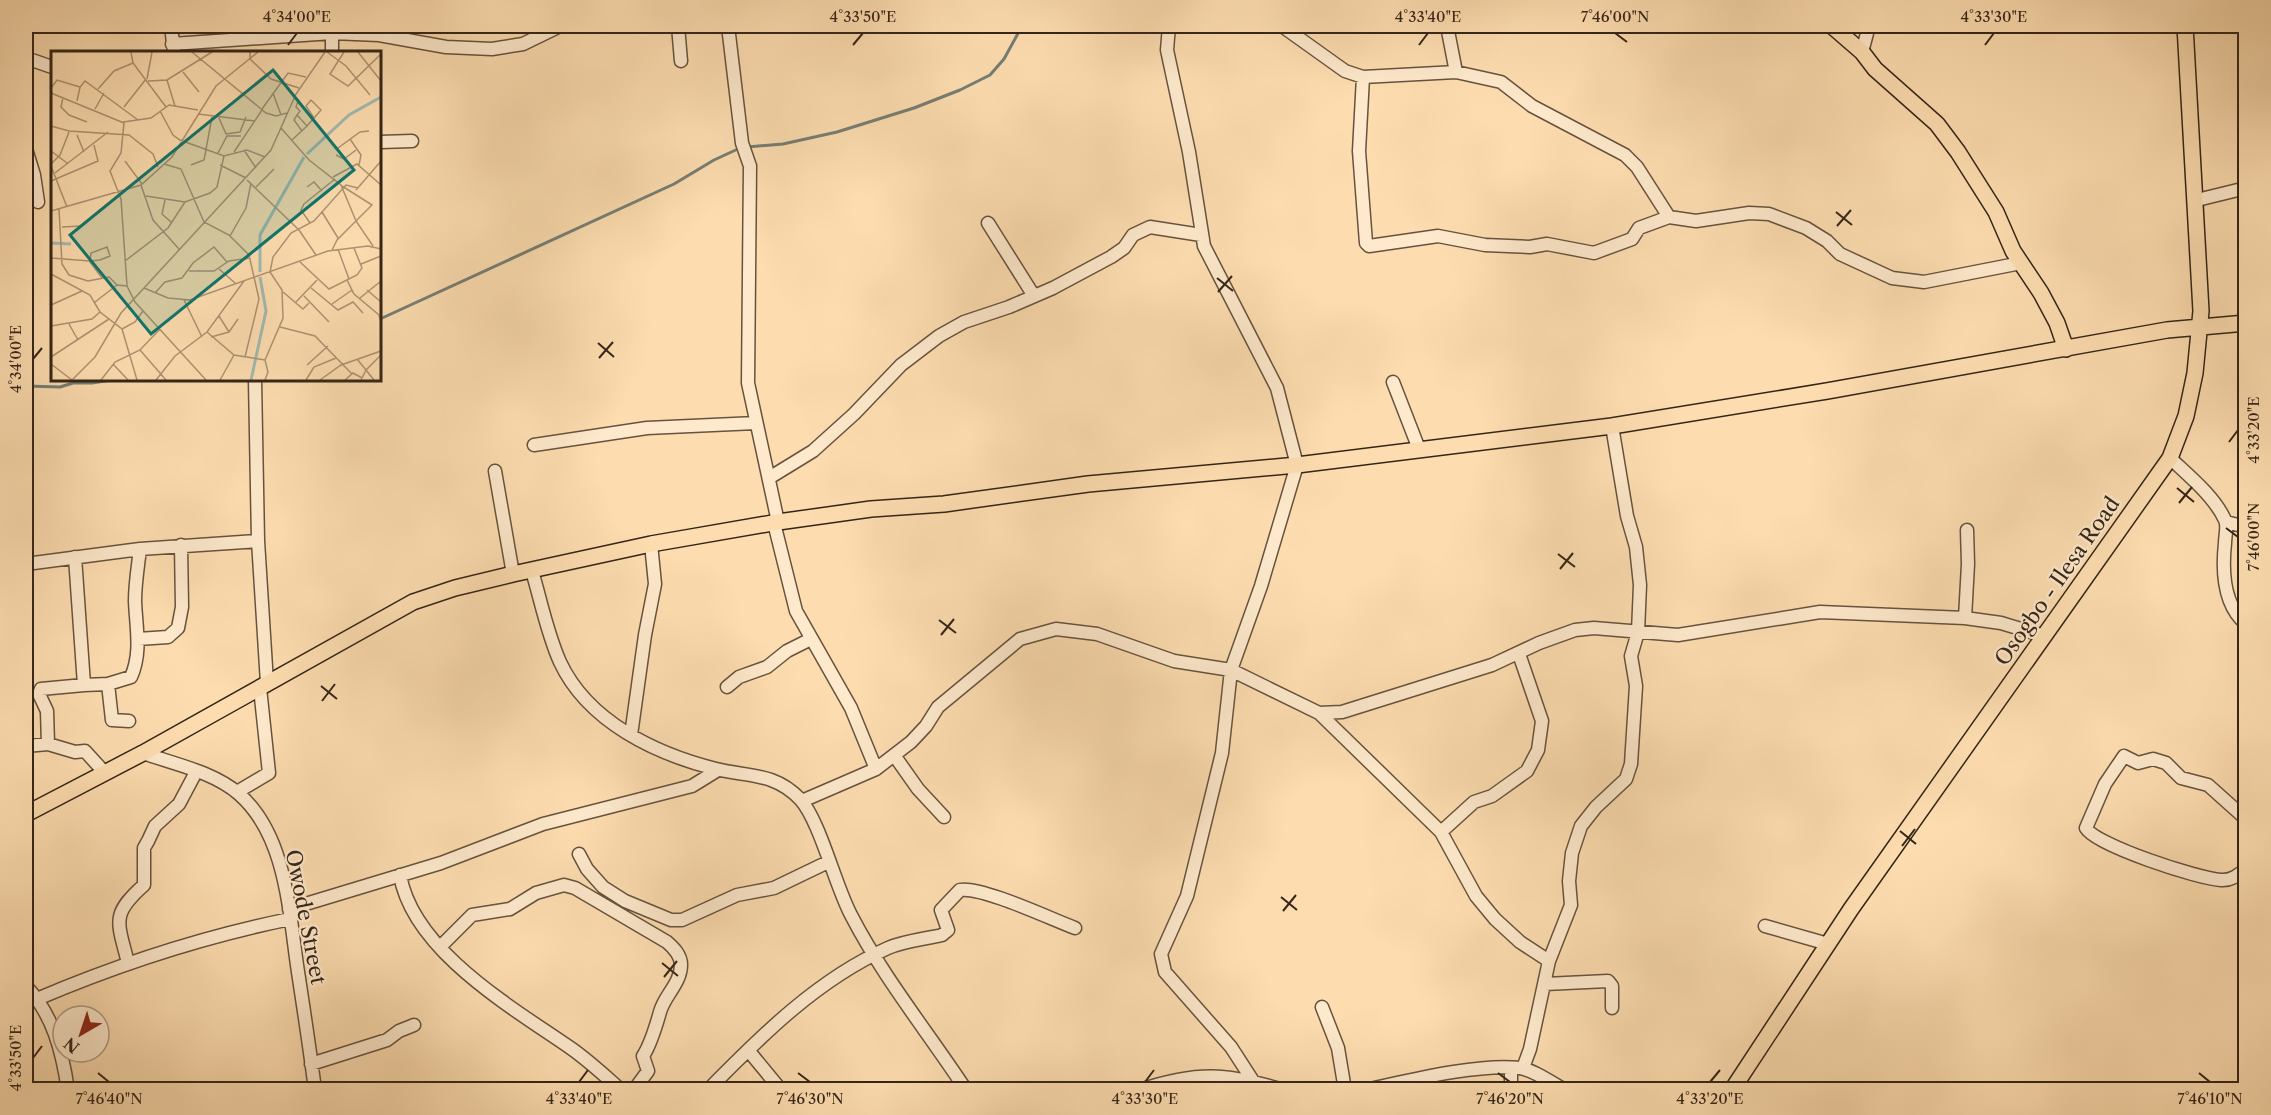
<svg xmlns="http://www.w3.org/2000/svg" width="2271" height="1115" viewBox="0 0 2271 1115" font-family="'Libre Caslon Text',serif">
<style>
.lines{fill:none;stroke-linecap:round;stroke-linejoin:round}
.stream{stroke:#757e74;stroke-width:3}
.minor-casing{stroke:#66533e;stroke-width:15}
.major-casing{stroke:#342518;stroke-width:18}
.minor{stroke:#fee9cc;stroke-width:12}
.major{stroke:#fdddb0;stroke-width:15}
.ticks{fill:none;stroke:#342518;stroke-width:2}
.labels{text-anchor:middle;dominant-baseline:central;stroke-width:4.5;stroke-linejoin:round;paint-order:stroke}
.street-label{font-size:21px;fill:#342518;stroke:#fee9cc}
.inset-river{fill:none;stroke:#a1bab2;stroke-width:3}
.inset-road{fill:none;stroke:#ad9373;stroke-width:1.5}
.view{fill:#0f766e;fill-opacity:0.15;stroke:#0f766e;stroke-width:3}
.inset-edge{fill:none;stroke:#342518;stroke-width:3}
.neatline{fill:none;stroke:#342518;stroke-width:2}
.ticks-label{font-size:15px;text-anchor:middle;fill:#342518}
</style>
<rect width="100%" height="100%" fill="#fdddb0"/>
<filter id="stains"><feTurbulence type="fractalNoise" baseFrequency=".00333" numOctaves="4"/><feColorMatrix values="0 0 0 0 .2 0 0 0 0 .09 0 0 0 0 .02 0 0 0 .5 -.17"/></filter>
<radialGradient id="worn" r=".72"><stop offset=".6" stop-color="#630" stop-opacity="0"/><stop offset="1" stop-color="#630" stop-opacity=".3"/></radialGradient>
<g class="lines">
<!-- stream -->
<path class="stream" d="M747 147 783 144 837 132 914 108 960 90 990 75 1004 59 1022 26
M380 319 674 184 714 160 740 148
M26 386 60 387 73 383H92L112 380"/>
<!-- minor casing -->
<g class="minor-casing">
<path id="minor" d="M171 26 174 52
M678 26 681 61
M728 26 742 143 750 166 748 383 778 522
M1169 26 1167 50 1189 152 1204 246 1277 388 1297 465 1261 586 1231 670 1222 753 1187 896 1161 954 1165 972 1231 1047 1253 1081
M1282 26 1345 71 1363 77 1456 72 1501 82 1532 106 1625 155 1637 167 1669 217
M1447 26 1456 72
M332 33V52
M172 44 332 33 379 35 446 47 492 49 523 44 560 26
M1862 52 1869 26
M26 58 52 67
M1363 77 1359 151 1366 243 1369 246 1438 236 1485 245 1530 247 1547 244 1594 253 1632 239 1639 228 1669 217 1696 221 1749 213 1769 214 1806 228 1827 241 1840 254 1892 278 1924 282 2021 263
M380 142 412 141
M26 149 34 175 38 202
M2197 200 2246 188
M988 223 1034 296
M255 380 258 541 267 683
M1393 382 1419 449
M534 445 647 428 756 423
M2170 458C2189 476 2214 496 2225 520 2228 526 2225 536 2225 543 2222 571 2223 605 2246 624
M495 471 513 574
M769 478 813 451 854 414 901 365 939 336 964 322 1009 307 1053 288 1111 257 1124 248 1133 235 1150 227 1201 235
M2226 522 2246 527
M774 523 796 611 851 708 876 769
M26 564 140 549 258 541
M532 571C541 601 547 633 560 662 588 722 656 754 716 769 748 777 774 772 800 799 820 821 835 885 851 915 883 977 927 1031 966 1090
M1965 618 1968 564 1967 530
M138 639 168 637 178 628 182 607 181 545
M108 684 112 720 129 721
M84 685 108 684 131 677C142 653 136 627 135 601 135 584 138 566 140 549
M727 687 739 677 767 667 787 651 811 639
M1319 713 1342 712 1492 665 1539 643 1575 630 1594 628 1678 635 1820 612 1965 618 2001 623 2044 636
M631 735 645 635 655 584 651 544
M48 744 47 711 39 694 41 689 84 685 75 557
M26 746 48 744 75 752 85 751 105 773
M143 753C174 764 214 772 239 794 287 836 289 913 298 972 304 1011 310 1050 315 1090
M894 755 918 789 944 817
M237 792 269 773 260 688
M802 801 876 769 911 742 926 726 938 707 1020 639 1056 629 1097 634 1174 661 1231 670 1319 713 1441 832 1476 896 1495 919 1520 942 1549 961
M2246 819 2208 785 2181 778 2166 763 2153 759 2138 763 2124 756 2105 784 2086 828C2095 845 2199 879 2221 880 2231 881 2238 875 2246 869
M1441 832 1474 802 1492 796 1527 771 1538 750 1542 721 1519 654
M579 854 587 869 603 887 625 901 671 920H682L737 895 774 888 828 862
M400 875C413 951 513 1008 572 1049 589 1061 605 1076 621 1090
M289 909 441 863 543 824 692 786 718 770
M1765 926 1828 944
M441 946 472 915 510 909 536 893 564 885 575 888 667 942C674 948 681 955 681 965 681 983 664 996 660 1012 656 1026 651 1044 643 1056L648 1071 634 1090
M128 963C118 922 110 915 144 885V848L148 841 155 826 179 804 196 772
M1545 984 1608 981 1612 986V1008
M26 986C53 1015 62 1050 68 1090
M26 999H37C119 964 202 937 290 919
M1322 1007 1338 1048 1345 1090
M748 1050 781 1090
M311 1064 387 1040 399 1031 414 1025
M1523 1068 1530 1049 1549 961 1571 905 1569 881 1572 853 1581 826 1596 807 1626 779 1631 764 1636 686 1631 656 1638 632 1640 585 1636 547 1627 516 1612 426
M708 1090C761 1036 818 979 888 948 904 941 925 939 942 935L948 930 941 910 960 890C981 886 1051 919 1075 928
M1140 1090C1197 1071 1227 1073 1283 1090
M1365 1090C1407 1081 1478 1063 1520 1068 1534 1070 1552 1083 1565 1090
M1511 1090V1068"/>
</g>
<!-- major casing -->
<g class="major-casing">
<path id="major" d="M1832 26 1862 52 1875 69 1937 124 1958 152 1996 212 2013 251 2041 293 2057 323 2066 349
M26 814 143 753 413 602 455 588 513 574 651 544 778 522 871 509 944 504 1088 484 1297 465 1612 426 1827 391 2167 330 2246 323
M1732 1090 1851 909 2170 458 2186 416 2195 373 2201 311 2185 26"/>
</g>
<!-- minor -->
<use href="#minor" class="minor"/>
<!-- major -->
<use href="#major" class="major"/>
</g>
<!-- ticks -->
<path class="ticks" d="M1615 33 1627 42M288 45 297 33M853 45 863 33M1419 45 1428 33M1985 45 1994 33M1836 212 1852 225M1837 226 1851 210M1217 278 1233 291M1218 292 1232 276M598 343 614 357M599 358 613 342M33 359 42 348M2229 442 2238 430M2177 488 2194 502M2179 503 2192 487M2226 528 2238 537M1558 554 1575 567M1560 569 1573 553M939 620 956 633M941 635 954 619M321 686 337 699M322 701 335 684M1900 831 1916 844M1902 846 1915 829M1281 897 1297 910M1283 911 1296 895M662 963 678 976M664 977 677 961M33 1058 42 1046M98 1073 109 1082M798 1073 810 1082M1498 1073 1510 1082M2199 1073 2210 1082M579 1082 588 1070M1145 1082 1154 1070M1710 1082 1720 1070"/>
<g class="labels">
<!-- street labels -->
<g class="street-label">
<text transform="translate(2057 581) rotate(-55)">Osogbo - Ilesa Road</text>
<text transform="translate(306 917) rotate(79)">Owode Street</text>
</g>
</g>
<!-- overview -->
<g transform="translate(51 51)">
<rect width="330" height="330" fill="#fdddb0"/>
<path class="inset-river" d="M256 103 298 64 330 46M0 192 20 193M209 221V184L253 106M200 329 215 260 209 226"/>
<path class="inset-road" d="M80 1 82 12 115 56M141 1 215 62 225 65 236 62M199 1V8L220 28 248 37M276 1 295 15 319 44M293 1 279 23 297 35 330 3M307 1 330 30M132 21 148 41M96 28 101 1M116 29 124 55M97 30 116 29 161 1M0 37 6 29 29 36M47 38 63 20 82 12M0 42 73 72 70 102 59 120 70 148 76 235 84 251 155 329M222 42 230 64M12 46 10 56 18 64 36 71M26 50 29 36 34 30 87 69M247 50 245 56 249 60 246 64 256 75M73 56 95 28M44 58 53 42M211 58 237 22 255 26M109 60 122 84 129 89 173 105 196 99 214 106M147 63 204 70M246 64 243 69 251 80M168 67 175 83 189 81 195 66M72 71 100 67 118 54 147 59M0 75 18 80 78 84 102 103 107 116M230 77 258 109 290 134 305 170 322 195M26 84 33 101M299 88 310 104 308 114M241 89 256 75 270 59 260 49 255 55 263 67M287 97 309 81 318 80M193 99 205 117M0 100 16 112M183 101 211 59M167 102 176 85H190M285 104 293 108 305 99M74 110 91 133M0 113 9 104 18 81M113 113 130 118 153 171 178 184 198 204 208 248 194 306M140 114 153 109 161 66M169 114 195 127M0 115 16 156M4 122 57 81M282 126 306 113 330 134M196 129 248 179 265 204M0 130 47 110 43 94M90 134 102 169 128 198M205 136 223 118M256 136 263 131 271 140M305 139 330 110M95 145 134 151 159 142 166 136 173 105M114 149 111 163 120 171M8 158 11 213 18 224 37 230 58 226 66 234 76 235M0 160 90 134 121 106 165 35 207 1M271 161 287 187M259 172 250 159 253 153 284 128M11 176 30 175M179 185 195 157 200 132M287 198 298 228M281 199 286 189 321 154 291 135M0 207 39 210 49 209 59 205 56 196 40 202 39 210V211L51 227M74 210 117 177 134 151M249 211 278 238 306 224 311 217 303 197M310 213 330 205M168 218 184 232M138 220H163L178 210 199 207M0 223 39 244 49 261 71 278 86 329M296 229 303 243 328 264 330 271M93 237 117 247 139 249 277 200 317 195 330 198M260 237 287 259 302 251 312 262M316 239 330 251M232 241 252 258 258 252M104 242 114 231 131 227 142 212 163 196 176 211M253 245 278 271M309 247 330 230M133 249 151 286M44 251 66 234M245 251 266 229M281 253 301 239M0 254 31 240M168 265 178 281M18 273 27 289M0 275 41 268 49 261M229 276 264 285 301 323M71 278 84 271 92 260M156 281 183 304 214 309M160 286 178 281 187 268M89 299 115 329M0 306 58 268M306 308 323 329M0 313 21 329M62 313 77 329M256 314 277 295M21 329 44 306 70 262 220 99 245 43 274 1M50 329 64 311 89 299 109 278M105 329 124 305 156 281 193 230M169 329 183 304M214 329 217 321 214 309 232 267 231 239 219 221 222 206 240 182 263 170 295 134 307 137M255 329 263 316 285 307M269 329 290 314 330 300M294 329 302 322 311 327M310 329 315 319 330 304"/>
<path class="view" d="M222 19 303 119 100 283 19 184Z"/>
<rect width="330" height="330" class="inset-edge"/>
</g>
<!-- margin -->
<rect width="2271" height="1115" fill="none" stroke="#fdddb0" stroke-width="66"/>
<!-- north arrow -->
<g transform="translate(81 1034) rotate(219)"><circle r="28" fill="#fee9cc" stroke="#ad9b84" stroke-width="1.5"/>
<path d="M0-4.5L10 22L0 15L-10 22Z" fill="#8f2418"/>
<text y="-9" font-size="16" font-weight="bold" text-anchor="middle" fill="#342518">N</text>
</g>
<rect x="33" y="33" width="2205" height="1049" class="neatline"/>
<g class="ticks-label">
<text x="297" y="22">4°34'00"E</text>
<text x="863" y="22">4°33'50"E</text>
<text x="1428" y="22">4°33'40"E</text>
<text x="1615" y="22">7°46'00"N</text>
<text x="1994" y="22">4°33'30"E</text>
<text transform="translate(16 359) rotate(-90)" y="5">4°34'00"E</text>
<text transform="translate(2254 430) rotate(-90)" y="5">4°33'20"E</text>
<text transform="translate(2254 537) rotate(-90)" y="5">7°46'00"N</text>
<text transform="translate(16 1058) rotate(-90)" y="5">4°33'50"E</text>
<text x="109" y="1104">7°46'40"N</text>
<text x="579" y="1104">4°33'40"E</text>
<text x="810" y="1104">7°46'30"N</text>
<text x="1145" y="1104">4°33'30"E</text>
<text x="1510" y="1104">7°46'20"N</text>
<text x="1710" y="1104">4°33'20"E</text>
<text x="2210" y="1104">7°46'10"N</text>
</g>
<rect width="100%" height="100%" filter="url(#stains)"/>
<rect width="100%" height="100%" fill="url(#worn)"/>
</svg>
